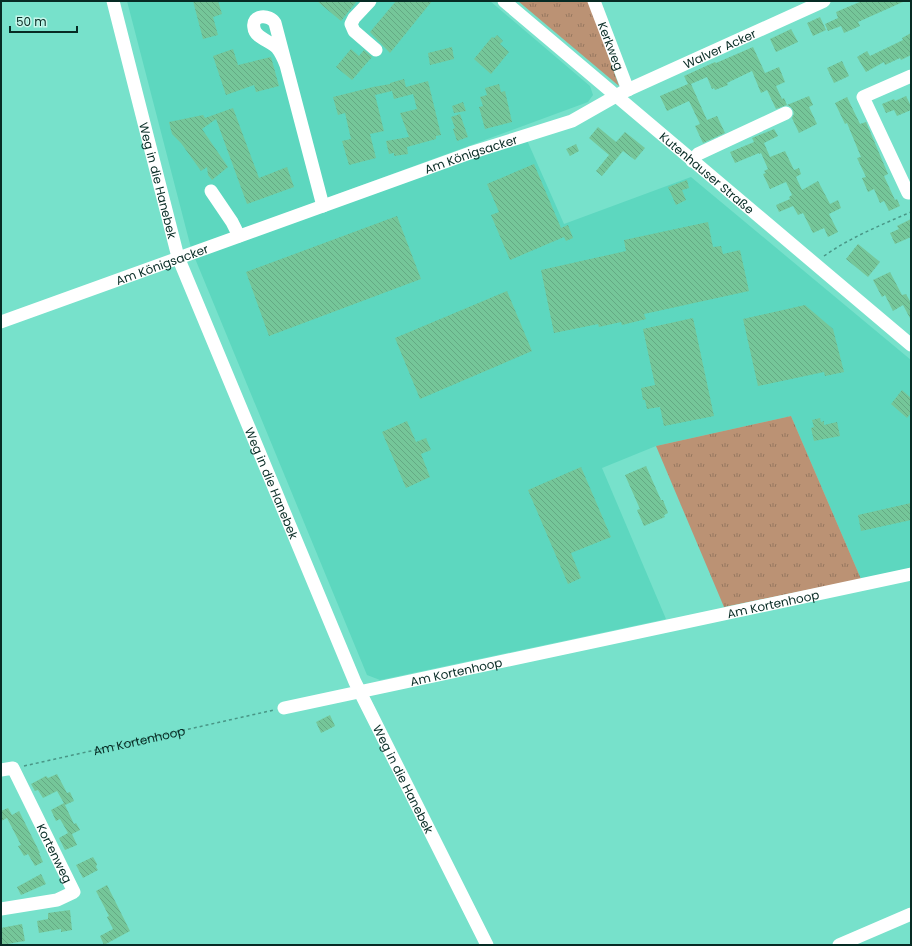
<svg xmlns="http://www.w3.org/2000/svg" width="912" height="946" viewBox="0 0 912 946" font-family="Poppins,sans-serif">
<style>
.built{fill:#5dd7bf}
.grass{fill:url(#grass-tufts)}
.building{fill:url(#building-back-hatch)}
.lines{fill:none;stroke-linecap:round;stroke-linejoin:round}
.path{stroke:#499686;stroke-width:1.5;stroke-dasharray:3 3;stroke-linecap:butt}
.minor{stroke:#fff;stroke-width:13}
.labels{text-anchor:middle;dominant-baseline:central;stroke-width:3;stroke-linejoin:round;paint-order:stroke}
.street-label{font-size:12px;fill:#072b24;stroke:#c7f7eb}
</style>
<defs>
<pattern id="grass-tufts" width="24" height="20" patternUnits="userSpaceOnUse"><rect width="24" height="20" fill="#bb9274"/><path d="M3 7l-1-3M5 7V3M7 7l1-3M15 17l-1-3M17 17v-4M19 17l1-3" fill="none" stroke="#96775f"/></pattern>
<pattern id="building-back-hatch" width="6" height="6" patternUnits="userSpaceOnUse"><rect width="6" height="6" fill="#75c699"/><path d="M-1 5l2 2M0 0l6 6M5-1l2 2" fill="none" stroke="#64aa84"/></pattern>
</defs>
<rect width="100%" height="100%" fill="#77e1cb"/>
<!-- built -->
<path class="built" d="M127 1H490L590 86 593 95 588 102 191 248Z
M526 138 564 224 691 177 911 360V568L861 579 791 416 656 446 602 468 666 619 380 680 367 675 194 256Z"/>
<!-- grass -->
<path class="grass" d="M518 1H589L619 86Z
M791 416 861 579 724 607 656 446Z"/>
<!-- building -->
<path class="building" d="M193 1H218L222 14 213 17 218 35 203 39Z
M317 1H357L341 21Z
M396 1H432L390 53 370 32Z
M862 1H905L858 22 860 26 844 33 841 26 828 31 825 24 838 18 836 12Z
M820 17 826 30 813 36 807 23Z
M791 29 798 42 776 52 770 39Z
M911 33V55L901 60 900 58 885 65 884 62 866 72 857 57 867 51 870 56 903 40 902 38Z
M497 35 503 41 500 44 509 52 491 74 474 59 492 37 494 38Z
M452 47 454 59 430 65 428 53Z
M753 47 765 73 779 67 785 82 776 86 782 99 784 98 787 105 776 109 767 90 761 93 752 71 727 83 728 85 715 90 714 88 712 89 707 77 691 84 707 120 717 116 725 133 703 143 695 126 700 124 689 101 667 111 660 96 688 84 684 76 715 62 716 63Z
M233 49 238 65 271 57 279 86 256 92 254 85 226 95 213 56Z
M351 49 359 56 364 50 372 57 352 80 336 67Z
M842 61 849 76 834 83 827 68Z
M404 79 406 87 428 81 441 135 436 136V139L407 147 408 154 394 156V153L389 154 386 141 409 137 400 113 417 109 413 94 394 99 392 91 375 95 384 131 370 134 376 158 349 165 342 141 351 139 345 113 338 115 333 97 373 87 390 84V83Z
M499 84 501 92 505 91 512 122 485 129 479 107 483 106 480 97 487 95 485 88Z
M809 96 813 105 809 107 817 124 799 133 792 118 794 114 793 110 791 107 787 105Z
M906 96 911 106V110L897 116 894 110 886 113 882 104 894 99 895 101Z
M847 97 860 124 866 122 888 174 884 176 895 200 897 199 900 206 889 211 884 201 880 203 874 189 868 192 862 178 866 177 857 158 861 157 847 123 845 124 835 103Z
M463 102 466 111 454 113 452 106Z
M233 108 259 178 287 167 294 187 247 204 216 119 202 129 228 167 212 180 208 175 207 167 201 171 181 143 172 134 169 122 203 115 205 118Z
M460 114 468 137 457 141 453 129 455 128 451 117Z
M598 127 616 142 625 132 645 148 635 160 623 151 602 176 596 171 609 155 589 138Z
M774 129 778 136 764 143 770 157 785 151 794 170 799 168 801 174 796 177 802 190 818 181 830 204 838 200 841 208 829 214 838 232 828 237 824 228 813 233 803 213 798 215 793 206 779 212 776 205 790 199 789 197 792 195 786 182 770 189 763 174 766 173 764 171 768 169 761 153 759 154V153L735 163 730 152 754 142 752 138Z
M576 144 579 151 570 156 566 149Z
M534 164 561 228 568 225 573 238 566 241 564 237 510 260 491 215 499 212 487 184Z
M687 180 689 188 682 190 686 200 676 205 668 187Z
M397 216 421 279 269 336 246 272Z
M911 219V237L895 244 890 233 899 229 897 226Z
M708 222 713 247 721 246 723 254 740 250 749 291 644 314 646 319 622 325 621 322 599 327 598 324 554 333 541 270 626 251 624 240Z
M858 244 880 262 868 277 846 259Z
M890 272 902 295 906 294 911 303V320L903 305 893 311 885 295 882 297 873 280Z
M507 291 532 351 420 399 395 338Z
M805 305 833 329 844 372 825 376 824 372 758 386 743 319Z
M693 318 714 416 664 426 660 407 647 409 645 400H643L641 388 655 385 643 329Z
M902 390 911 398V413L907 418 891 404Z
M820 418 821 422 824 421V425L837 422 840 436 814 441 811 428 814 427 812 420Z
M407 421 416 442 426 438 431 450 421 454 430 477 406 488 382 432Z
M646 466 661 500H663L668 513 664 515 665 517 644 526 637 510 640 509 625 475Z
M581 467 611 537 571 553 581 578 568 584 528 490Z
M911 503V520L861 531 858 515Z
M330 715 335 726 321 733 316 722Z
M57 774 67 793 70 792 74 801 65 805 57 791 43 798 38 790 35 791 31 784 46 776 48 778Z
M64 803 74 824 76 823 80 830 72 834 77 845 65 850 59 838 68 833 60 819 56 821 51 810Z
M8 808 12 815 19 811 40 853H39L43 862 35 866 28 854 24 856 18 846 21 845 7 818 1 821V811Z
M93 857 97 864 96 867 98 870 83 878 76 865Z
M41 874 46 884 21 895 17 887Z
M107 885 130 931 104 945 100 936 113 929 107 917 109 916 96 891Z
M70 910 72 930 61 932V929L39 933 37 921 48 919V913Z
M22 924 25 941 1 945V928Z"/>
<g class="lines">
<!-- path -->
<g class="path">
<path d="M824 256C851 237 881 225 911 212"/>
<path id="s1" d="M24 766 274 710"/>
</g>
<!-- minor -->
<g class="minor">
<path id="s2" d="M113 1 178 257 355 682 487 945"/>
<path d="M370 1 354 18 351 24 354 31 376 50"/>
<path id="s3" d="M504 1 911 345"/>
<path id="s4" d="M594 1 628 90"/>
<path d="M286 65C284 60 281 53 277 48 271 41 255 38 254 28 251 14 270 14 275 23L323 206"/>
<path d="M911 76 863 97 908 193 911 191"/>
<path d="M692 161 698 154 786 113"/>
<path d="M211 191 232 222 239 236"/>
<path id="s5" d="M1 322 470 153 572 121 623 92 824 1"/>
<path id="s6" d="M284 708 911 574"/>
<path id="s7" d="M1 770 13 768 74 892 57 900 1 909"/>
<path d="M839 945 911 914"/>
</g>
</g>
<g class="labels">
<!-- street labels -->
<g class="street-label">
<text stroke="none"><textPath href="#s4" startOffset="48">Kerkweg</textPath></text>
<text stroke="none"><textPath href="#s5" startOffset="770">Walver Acker</textPath></text>
<text stroke="none"><textPath href="#s5" startOffset="499">Am Königsacker</textPath></text>
<text stroke="none"><textPath href="#s3" startOffset="266">Kutenhauser Straße</textPath></text>
<text stroke="none"><textPath href="#s2" startOffset="185">Weg in die Hanebek</textPath></text>
<text stroke="none"><textPath href="#s5" startOffset="171">Am Königsacker</textPath></text>
<text stroke="none"><textPath href="#s2" startOffset="509">Weg in die Hanebek</textPath></text>
<text stroke="none"><textPath href="#s6" startOffset="500">Am Kortenhoop</textPath></text>
<text stroke="none"><textPath href="#s6" startOffset="176">Am Kortenhoop</textPath></text>
<text stroke="none"><textPath href="#s1" startOffset="118">Am Kortenhoop</textPath></text>
<text stroke="none"><textPath href="#s2" startOffset="833">Weg in die Hanebek</textPath></text>
<text stroke="none"><textPath href="#s7" startOffset="107">Kortenweg</textPath></text>
</g>
</g>
<!-- border -->
<rect width="912" height="946" fill="none" stroke="#072b24" stroke-width="4"/>
<!-- scale -->
<path d="M10 26v6h67v-6" fill="none" stroke="#072b24" stroke-width="2"/>
<text x="16" y="26" font-size="12" fill="#072b24" stroke="#c7f7eb" stroke-width="3" paint-order="stroke">50 m</text>
</svg>
